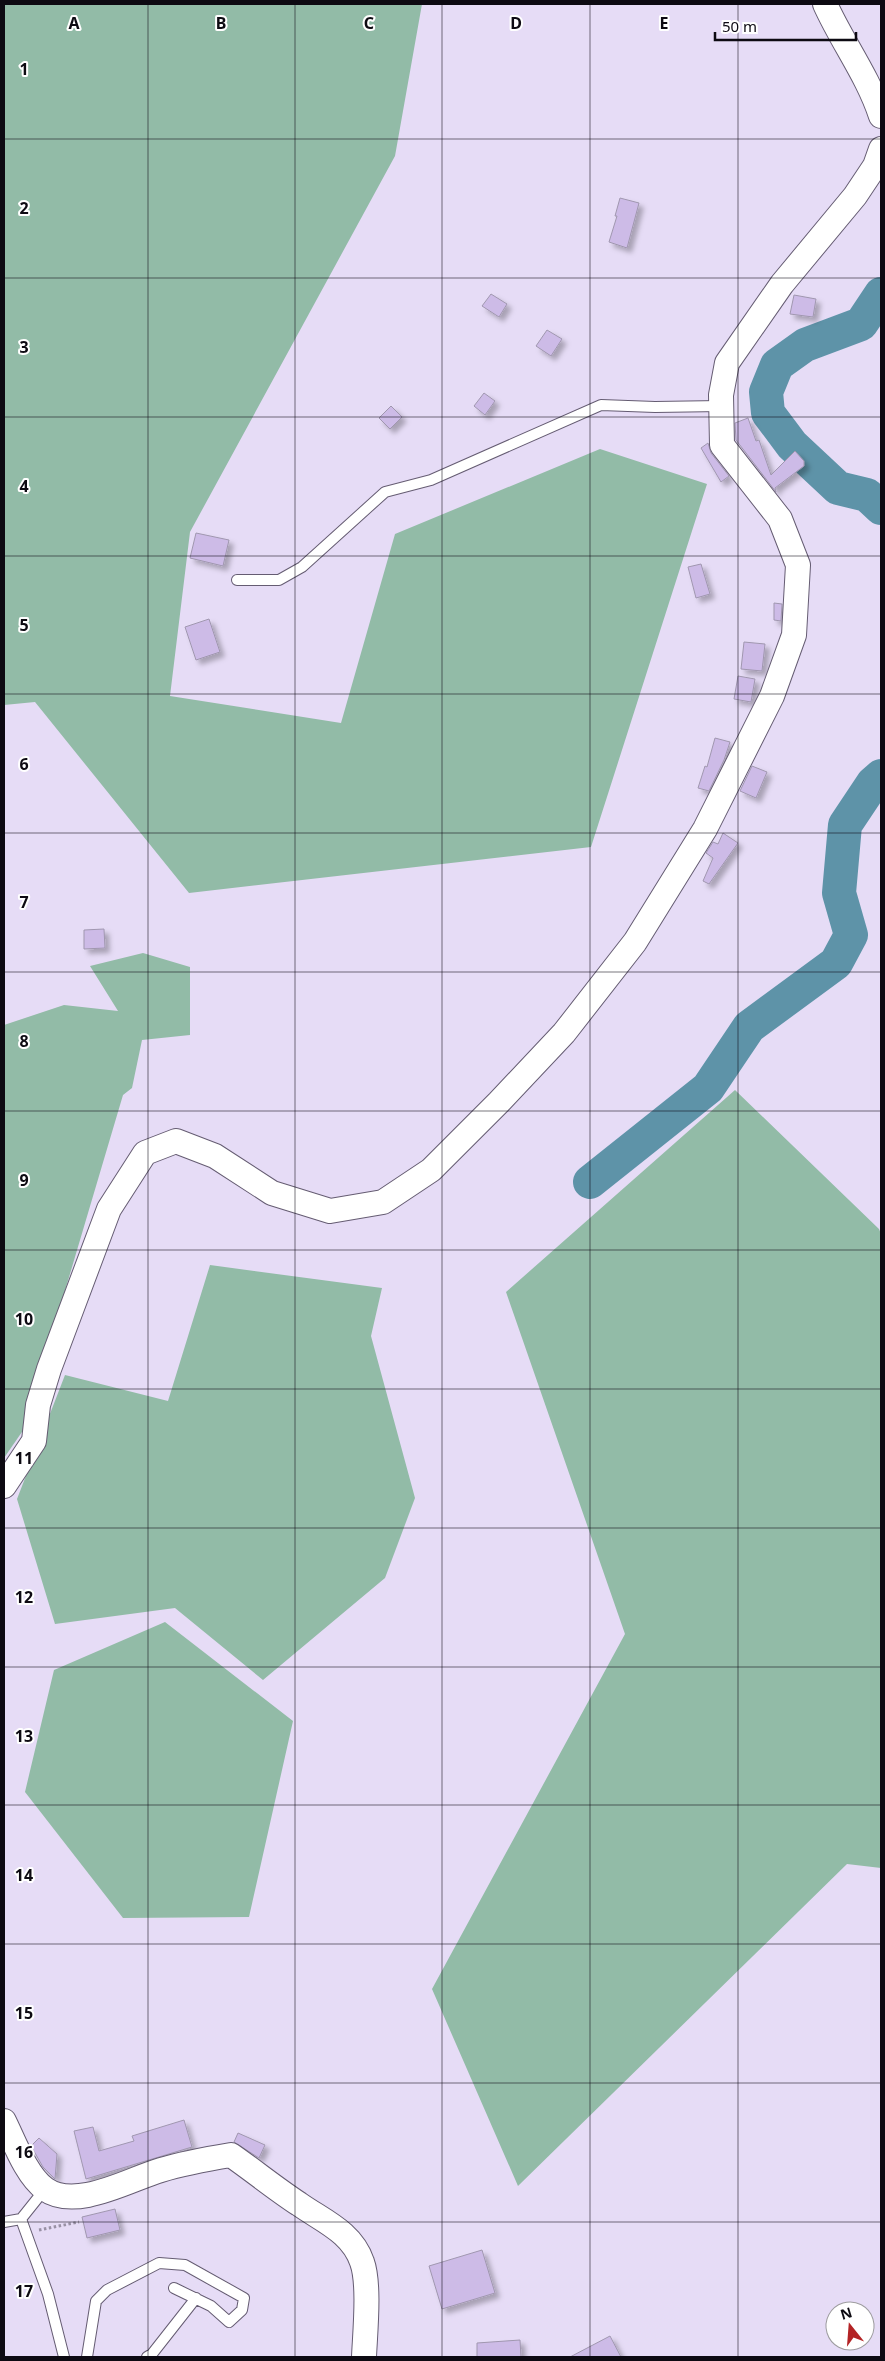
<svg xmlns="http://www.w3.org/2000/svg" width="885" height="2361" viewBox="0 0 885 2361" font-family="'Noto Sans',sans-serif">
<style>
.green{fill:#92bba7}
.lines{fill:none;stroke-linecap:round;stroke-linejoin:round}
.river{stroke:#5e93a8;stroke-width:34}
.building{fill:#cdbbe7;stroke:#a097af;filter:url(#shadow)}
.service-casing{stroke:#655c72;stroke-width:12}
.tertiary-casing{stroke:#655c72;stroke-width:26}
.path{stroke:#9991a5;stroke-width:3;stroke-dasharray:2.5 2.5;stroke-linecap:butt}
.service{stroke:#fff;stroke-width:10}
.tertiary{stroke:#fff;stroke-width:24}
.grid{fill:none;stroke:#0d0a12;stroke-width:1;stroke-opacity:0.55}
.grid-label{font-size:16px;text-anchor:middle;font-weight:bold;fill:#0d0a12;stroke:#fff;stroke-width:4;stroke-linejoin:round;paint-order:stroke}
</style>
<defs>
<filter id="shadow"><feDropShadow dx="4.5" dy="4.5" stdDeviation="2.5" flood-color="#0004"/></filter>
</defs>
<rect width="100%" height="100%" fill="#e6dcf6"/>
<!-- green -->
<path class="green" d="M4 4H422L395 156 190 532 170 696 341 723 395 534 600 449 707 484 591 847 189 893 35 702 4 705Z
M143 953 190 967V1035L142 1040 132 1088 123 1095 24 1429 4 1458V1025L64 1005 118 1011 90 966Z
M735 1090 879 1229 881 1234V1868L847 1864 518 2186 432 1989 625 1634 506 1292Z
M210 1265 382 1288 371 1336 415 1498 385 1578 263 1680 175 1608 55 1624 17 1499 65 1375 168 1401Z
M165 1622 293 1721 249 1917 123 1918 25 1792 54 1670Z"/>
<g class="lines">
<!-- river -->
<path class="river" d="M881 294 861 324 805 345 777 365 766 392 768 413 792 445 838 488 867 495 881 508
M590 1182 708 1088 749 1027 836 963 851 935 839 893 845 825 873 783 881 776"/>
</g>
<!-- building -->
<path class="building" d="M620 198 639 203 627 248 609 242 617 216H615Z
M491 294 507 304 499 317 482 306Z
M794 295 816 299 813 317 790 314Z
M547 330 562 339 551 356 536 346Z
M484 393 495 401 485 415 474 406Z
M391 406 402 417 390 429 379 418Z
M748 418 756 441 759 440 771 475 795 451 804 461V466L775 488 776 492 736 440 735 423Z
M708 443 711 453 729 476 721 482 701 448Z
M196 533 229 540 223 566 190 558Z
M701 564 710 594 696 598 688 567Z
M774 603 782 604 781 621 774 620Z
M209 619 220 652 196 660 185 627Z
M744 642 765 644 762 671 741 669Z
M738 676 755 679 751 702 734 699Z
M715 738 730 742 724 760 709 791 698 788 705 766 707 767Z
M752 766 767 772 756 798 740 791Z
M723 833 738 843 709 884 703 881 713 858 706 853 713 842 718 844Z
M104 929 105 948 84 949V930Z
M184 2120 192 2147 86 2179 74 2131 93 2127 99 2151 134 2141 132 2136Z
M238 2133 265 2145 259 2158 234 2142Z
M39 2138 57 2154 55 2179 43 2167 31 2146Z
M115 2209 120 2230 87 2238 82 2217Z
M482 2250 495 2293 442 2309 429 2266Z
M610 2336 621 2357H570Z
M520 2340 521 2357H477V2343Z"/>
<g class="lines">
<!-- service casing -->
<g class="service-casing">
<path id="service" d="M237 580H279L302 567 385 492 431 480 601 405 655 407 721 406
M45 2189 21 2219 48 2294 64 2357
M4 2222 21 2219
M87 2357 96 2301 107 2290 159 2263 185 2265 244 2298 242 2310 229 2322 211 2306 174 2288
M147 2357 152 2354 196 2298"/>
</g>
<!-- tertiary casing -->
<g class="tertiary-casing">
<path id="tertiary" d="M825 4C842 42 868 76 881 116
M4 1486 34 1441 38 1405 49 1369 109 1209 145 1153 176 1141 215 1156 272 1193 330 1211 383 1202 431 1170 499 1102 564 1033 635 942 705 829 772 696 794 635 798 565 780 519 722 445 721 395 727 363 782 284 855 196 875 166 881 149
M4 2121C14 2141 26 2175 45 2189 76 2211 130 2179 161 2170 184 2163 207 2159 231 2155 254 2171 276 2189 299 2204 323 2221 352 2232 362 2262 370 2284 365 2333 364 2357"/>
</g>
<!-- path -->
<path class="path" d="M39 2230 79 2222"/>
<!-- service -->
<use href="#service" class="service"/>
<!-- tertiary -->
<use href="#tertiary" class="tertiary"/>
</g>
<!-- grid -->
<path class="grid" d="M148 4V2357M295 4V2357M442 4V2357M590 4V2357M738 4V2357M4 139H881M4 278H881M4 417H881M4 556H881M4 694H881M4 833H881M4 972H881M4 1111H881M4 1250H881M4 1389H881M4 1528H881M4 1667H881M4 1805H881M4 1944H881M4 2083H881M4 2222H881"/>
<g class="grid-label">
<text x="74" y="29">A</text>
<text x="221" y="29">B</text>
<text x="369" y="29">C</text>
<text x="516" y="29">D</text>
<text x="664" y="29">E</text>
<text x="24" y="75">1</text>
<text x="24" y="214">2</text>
<text x="24" y="353">3</text>
<text x="24" y="492">4</text>
<text x="24" y="631">5</text>
<text x="24" y="770">6</text>
<text x="24" y="908">7</text>
<text x="24" y="1047">8</text>
<text x="24" y="1186">9</text>
<text x="24" y="1325">10</text>
<text x="24" y="1464">11</text>
<text x="24" y="1603">12</text>
<text x="24" y="1742">13</text>
<text x="24" y="1881">14</text>
<text x="24" y="2019">15</text>
<text x="24" y="2158">16</text>
<text x="24" y="2297">17</text>
</g>
<!-- border -->
<rect width="885" height="2361" fill="none" stroke="#0d0a12" stroke-width="10"/>
<!-- north arrow -->
<g transform="translate(850 2326) rotate(343)"><circle r="24" fill="#ffffff" stroke="#9e9da0"/>
<path d="M0-4L9 19L0 12L-9 19Z" fill="#b32325"/>
<text y="-8" font-size="14" font-weight="bold" text-anchor="middle" fill="#0d0a12">N</text>
</g>
<!-- scale -->
<path d="M715 32v8h141v-8" fill="none" stroke="#0d0a12" stroke-width="2.5"/>
<text x="722" y="32" font-size="15" fill="#0d0a12" stroke="#ffffff" stroke-width="4" paint-order="stroke">50 m</text>
</svg>
